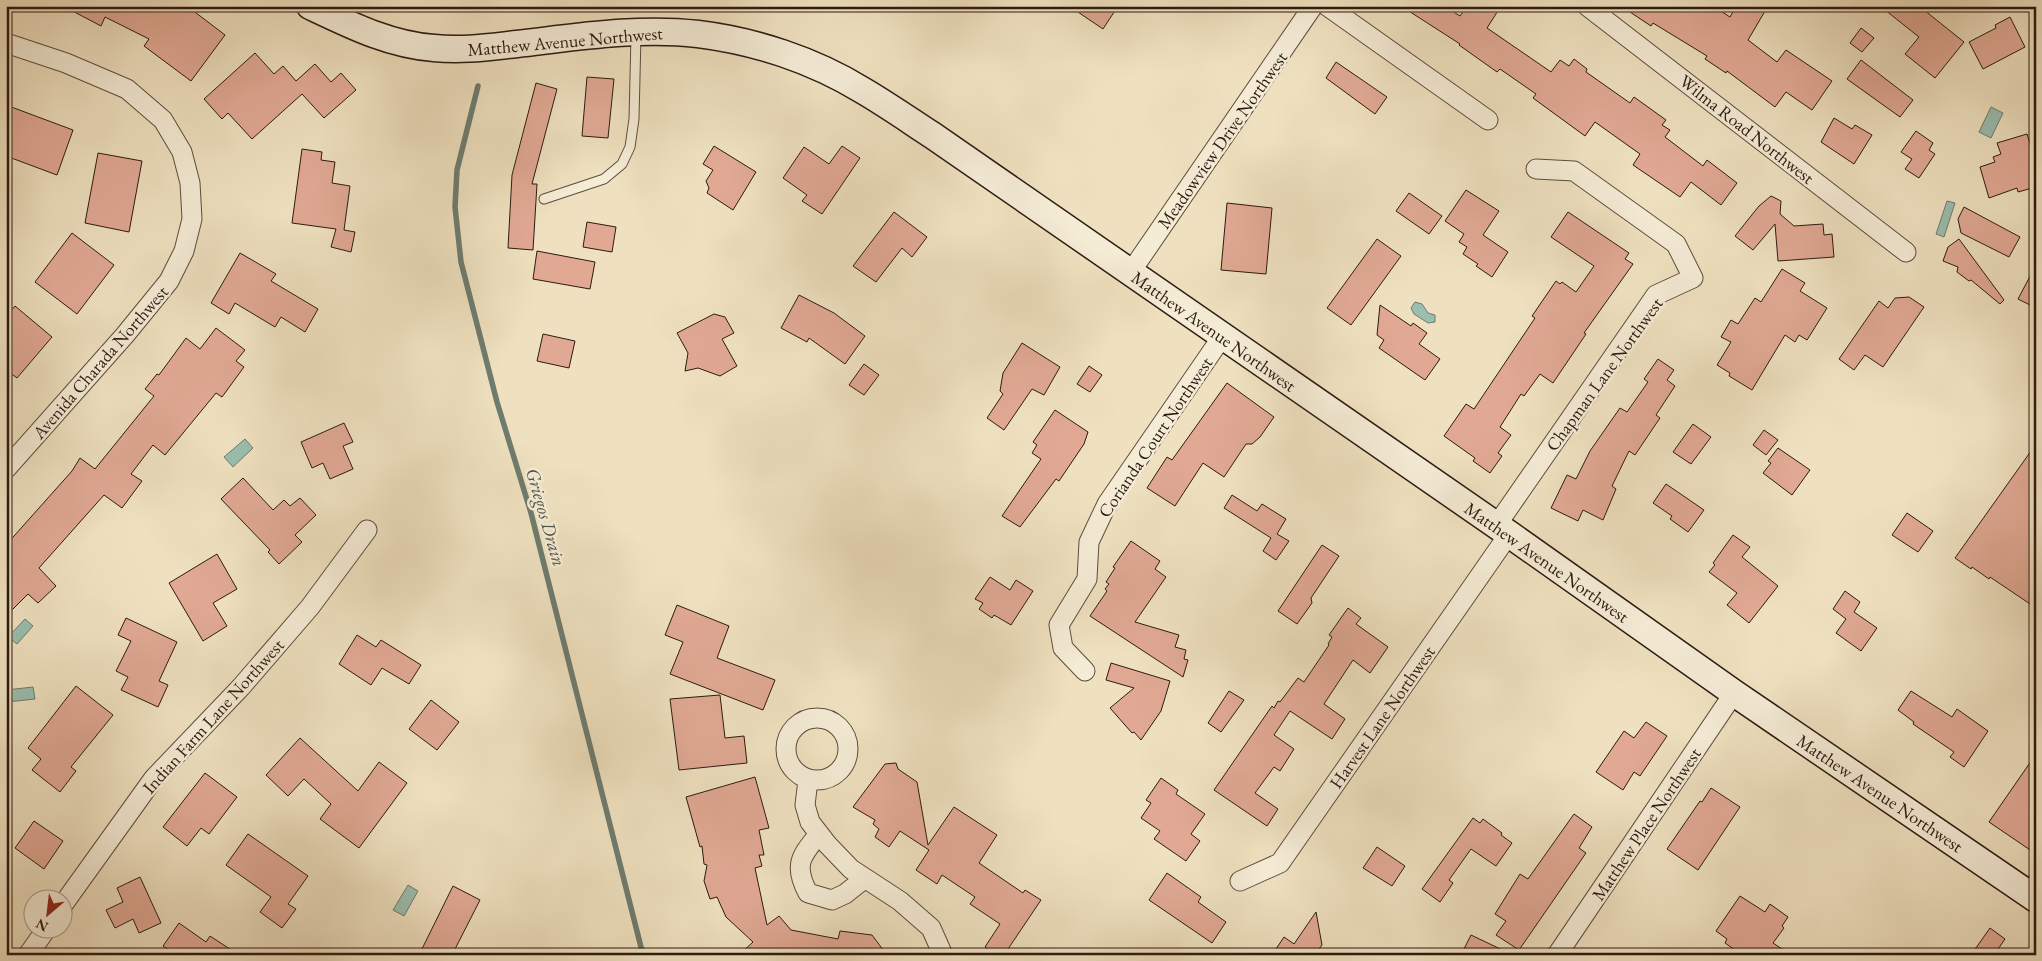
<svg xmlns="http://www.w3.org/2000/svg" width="2042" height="961" viewBox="0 0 2042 961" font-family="'EB Garamond',serif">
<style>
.water{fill:#9abeaf;stroke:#6e7c6f}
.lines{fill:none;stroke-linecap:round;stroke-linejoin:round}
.stream{stroke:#6e7c6f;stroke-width:5.5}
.building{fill:#e1a994;stroke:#2c1a10}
.lane-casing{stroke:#5d4c3c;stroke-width:11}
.street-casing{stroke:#5d4c3c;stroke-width:21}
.secondary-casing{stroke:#2c1a10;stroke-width:29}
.lane{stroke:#f5ecd6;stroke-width:9}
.street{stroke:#f5ecd6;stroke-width:19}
.secondary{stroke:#f5ecd6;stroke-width:26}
.labels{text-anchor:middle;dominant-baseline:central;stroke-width:5;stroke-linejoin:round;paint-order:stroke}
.street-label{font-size:18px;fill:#2c1a10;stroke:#f5ecd6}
.water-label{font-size:19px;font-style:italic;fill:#525348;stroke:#f5ecd6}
</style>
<rect width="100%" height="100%" fill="#efe1c0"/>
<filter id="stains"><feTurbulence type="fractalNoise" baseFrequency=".004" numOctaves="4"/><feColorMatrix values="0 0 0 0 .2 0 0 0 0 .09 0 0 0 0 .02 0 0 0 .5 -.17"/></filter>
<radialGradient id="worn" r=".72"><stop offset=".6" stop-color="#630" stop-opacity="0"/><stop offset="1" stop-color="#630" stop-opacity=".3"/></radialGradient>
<!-- water -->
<path class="water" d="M1991 107 2003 113 1991 138 1979 132Z
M1947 201 1955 203 1944 237 1936 234Z
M1415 302 1422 304 1428 313 1435 315V322L1428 323 1414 314 1411 308Z
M245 439 253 448 233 467 224 457Z
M25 619 33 626 17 644 8 637Z
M33 687 35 699 7 702 6 690Z
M408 885 418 891 404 916 393 910Z"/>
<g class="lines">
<!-- stream -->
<path class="stream" d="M446 6 483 9 493 6
M478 86 457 170 455 207 461 262 497 402 531 513 643 955"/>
</g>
<!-- building -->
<path class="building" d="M63 6H187L225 35 191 81 144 46 149 39 105 17 101 26Z
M1069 6H1118L1103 29Z
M1401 6H1444L1460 16 1467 6H1501L1487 28 1551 72 1560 60 1569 66 1574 59 1587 69 1586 72 1630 103 1634 97 1666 120 1662 125 1670 130 1665 137 1703 166 1707 160 1737 183 1721 205 1691 182 1680 197 1633 165 1640 154 1595 122 1585 136 1533 98 1536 94 1500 69 1497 72 1459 45 1460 44Z
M1621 6H1713L1730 17 1736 6H1768L1748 40 1777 62 1786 50 1832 81 1812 110 1786 92 1775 107 1727 71 1726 73 1705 59 1707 56 1653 23 1651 26Z
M1880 6H1919L1964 42 1935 78 1905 54 1919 37Z
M2010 17 2025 47 1983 69 1969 42 1996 28 1995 25Z
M1861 28 1874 38 1862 52 1850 43Z
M255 53 274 74 283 66 296 81 315 64 331 82 341 73 356 90 324 118 302 94 252 139 228 113 222 119 204 99Z
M1861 60 1913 100 1900 117 1847 79Z
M1336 62 1387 97 1375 114 1326 78Z
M587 77 614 79 608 138 582 136Z
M536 83 557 89 532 184H537L533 250 508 248 512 175Z
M6 105 73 130 57 175 6 156Z
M1834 118 1852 129 1855 125 1872 135 1854 164 1821 142Z
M1916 131 1933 143 1929 150 1935 154 1919 178 1905 169 1912 159 1901 152Z
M2027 134 2032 149 2036 148V187L2018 192 2017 188 1989 198 1980 167 1995 162 1993 157 2001 154 1997 143Z
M714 146 756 172 733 210 707 193 709 188 706 181 713 170 703 164Z
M842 146 860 158 822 214 802 201 807 195 783 178 804 147 829 164Z
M302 149 322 152 321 160 335 162 332 183 350 186 344 230 355 232 351 252 331 247 336 229 292 223Z
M98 153 142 161 129 232 85 223Z
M1466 190 1499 211 1483 235 1508 252 1492 277 1476 266 1478 264 1463 254 1467 247 1459 242 1464 234 1445 221Z
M1409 193 1442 216 1429 234 1396 211Z
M1771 196 1781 201 1780 214 1794 226 1823 224 1824 235 1832 234 1834 257 1778 261 1775 224 1753 250 1735 236 1759 206Z
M1227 203 1272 208 1266 274 1221 270Z
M1964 207 2020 237 2009 257 1961 233 1958 219Z
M894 212 927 237 912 257 902 248 876 282 853 266Z
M1568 212 1629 253 1625 259 1633 264 1584 333 1586 334 1553 383 1540 374 1524 396 1521 394 1500 427 1511 435 1498 453 1502 456 1490 473 1473 461 1475 458 1444 436 1466 404 1474 409 1535 318 1532 316 1556 281 1560 284 1562 282 1576 292 1594 266 1551 237Z
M587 222 616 227 612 252 583 247Z
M72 233 114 265 77 314 35 282Z
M1377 239 1401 256 1351 325 1327 308Z
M1959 239 2004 300 2000 304 1971 280 1969 281 1957 272 1958 267 1943 261 1948 247Z
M537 251 595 262 590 289 533 279Z
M240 253 276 274 271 281 318 309 305 332 281 317 275 327 235 303 229 314 211 303Z
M2036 265V308L2018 299Z
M1782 269 1805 283 1800 291 1827 308 1807 340 1799 335 1795 342 1785 335 1752 390 1729 376 1730 373 1717 365 1731 342 1721 337 1731 320 1738 324 1755 298 1761 302Z
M799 295 834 313 865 336 845 364 809 338 807 342 781 328Z
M1909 297 1924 307 1883 367 1865 355 1854 370 1839 359 1879 301 1888 308 1895 298Z
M1380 305 1411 326 1413 323 1427 333 1419 344 1440 359 1425 380 1379 348 1384 340 1377 335Z
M15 306 52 337 17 378 6 370V317Z
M714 314 725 317 734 333 722 339 737 366 720 376 698 368 685 371 688 353 677 333Z
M216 328 245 350 236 361 244 367 222 397 216 393 165 455 153 445 131 474 142 481 122 508 104 495 39 568 56 586 38 603 28 594 6 616V545L72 471 80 458 95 469 154 396 145 389 157 374 159 375 186 338 200 349Z
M543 334 575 341 569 368 537 361Z
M1022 343 1060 367 1044 395 1032 389 1004 430 987 418 1003 394 1000 391 1003 373Z
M1658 359 1674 370 1667 380 1675 386 1656 415 1660 418 1635 455 1629 451 1612 486 1616 489 1603 520 1583 510 1578 521 1551 508 1567 475 1576 479 1590 451 1620 408 1627 412 1648 382 1644 379Z
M864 364 879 375 864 395 849 385Z
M1089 366 1102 375 1090 392 1077 384Z
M1227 383 1274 417 1260 437 1252 444H1246L1224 477 1203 463 1175 506 1147 488 1167 457 1172 460Z
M1055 410 1088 432 1084 444 1059 481 1056 479 1020 527 1002 516 1041 459 1032 453 1037 445 1033 442Z
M344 423 353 442 343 446 353 469 330 479 323 463 312 468 301 442Z
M1693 424 1711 437 1691 464 1673 452Z
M1764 430 1778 440 1766 455 1753 445Z
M2036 444V608L1990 577 1989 579 1972 567 1971 569 1955 558Z
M1778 448 1810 470 1792 495 1763 473 1771 463 1768 461Z
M243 478 273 510 284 500 290 506 300 498 316 515 295 535 302 542 279 564 268 552 270 550 221 499Z
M1666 484 1704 510 1688 532 1670 519 1672 516 1653 503Z
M1232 495 1257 511 1262 504 1286 519 1277 534 1289 541 1276 560 1263 551 1271 538 1224 508Z
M1907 513 1933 531 1918 552 1892 535Z
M1733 535 1750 547 1742 557 1778 586 1749 623 1727 605 1737 593 1709 572 1715 565 1713 563Z
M1131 541 1160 561 1155 569 1166 577 1135 622 1179 635 1175 647 1186 650 1184 659 1188 660 1183 677 1090 616 1107 591 1105 589 1109 584 1106 582 1115 568 1113 567Z
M1322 545 1339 556 1311 598 1312 603 1297 624 1278 611Z
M217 554 237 589 213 603 227 626 203 641 169 583Z
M990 577 1010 590 1016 580 1033 591 1011 625 994 615 992 618 979 609 983 603 975 599Z
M1845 591 1860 602 1854 612 1877 628 1861 651 1836 633 1846 619 1833 609Z
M677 605 729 626 717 658 775 680 763 710 670 674 683 642 665 635Z
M1348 608 1361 618 1356 624 1388 647 1370 673 1353 660 1324 704 1345 719 1332 739 1290 711 1274 735 1294 749 1280 771 1274 767 1255 793 1278 809 1267 826 1214 790 1272 706 1274 708 1278 701 1280 702 1298 678 1304 682 1329 645 1328 644 1332 637 1329 635Z
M126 618 177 642 159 681 168 685 158 707 121 690 128 677 116 671 131 641 118 635Z
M357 635 376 647 381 640 421 665 409 684 382 668 371 685 339 664Z
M1111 663 1170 681 1161 711 1141 740 1134 732 1132 733 1110 708 1134 688 1106 680Z
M76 686 113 715 71 767 76 771 60 792 32 770 41 759 28 748Z
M1229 691 1244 700 1221 732 1208 723Z
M1911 691 1952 717 1957 709 1988 731 1964 767 1950 757 1954 752 1913 724 1914 722 1898 710Z
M720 695 725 738 744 736 747 763 679 770 670 699Z
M431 700 459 722 437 750 409 729Z
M1646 722 1667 736 1640 776 1634 772 1623 790 1596 772 1624 731 1634 738Z
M300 738 358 791 379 762 407 783 359 848 320 819 331 804 304 779 288 796 266 775Z
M2036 754V854L1989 822Z
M896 763 898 769 917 782 928 845 954 807 997 835 979 863 1023 893 1025 890 1041 900 1004 955H996L985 947 1000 924 970 904 975 897 942 875 937 884 916 870 929 850 900 831 889 847 875 837 879 829 873 824 875 820 853 807 885 764Z
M205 773 237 797 209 834 201 828 187 846 163 827Z
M755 777 769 828 759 830 764 855H759L762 866 755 868 767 925 779 916 791 930 838 939 840 931 872 935 887 955H739L753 942 726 917 717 897 710 899 704 881 707 865 704 864 702 846 700 847 686 797Z
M1161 778 1178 790 1176 794 1205 814 1191 834 1200 841 1186 861 1154 839 1160 831 1141 818 1151 803 1146 800Z
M1711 788 1740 807 1698 870 1667 849 1700 801 1702 802Z
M1574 814 1592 827 1579 848 1586 853 1519 950 1496 935 1506 921 1495 914 1520 874 1528 879Z
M1473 818 1480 823 1483 819 1502 833 1501 835 1512 843 1496 866 1471 849 1449 880 1453 883 1440 902 1422 889Z
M34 821 63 841 44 869 15 848Z
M248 834 308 876 288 904 296 909 282 928 260 912 271 897 226 865Z
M1377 847 1405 866 1392 886 1363 868Z
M1167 873 1201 897 1198 902 1226 922 1212 943 1149 900Z
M140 877 161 923 139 933 133 919 115 928 106 910 123 902 117 888Z
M453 886 480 900 452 955H419Z
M1740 896 1765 912 1770 904 1788 917 1782 926 1784 928 1773 943 1791 955H1742L1725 943 1727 939 1716 931Z
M1316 912 1322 945 1315 955H1272L1284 937 1294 944Z
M179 923 206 942 210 936 239 955H176L163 946Z
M1990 928 2005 939 1994 955H1971Z
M1471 935 1513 955H1461Z"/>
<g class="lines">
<!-- lane casing -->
<g class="lane-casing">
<path id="lane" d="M544 199 604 179 622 164 630 147 634 119 636 35
M2026 890 2036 876"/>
</g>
<!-- street casing -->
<g class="street-casing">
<path id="street" d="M1327 6 1488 120
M1587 6 1906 252
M6 43 66 63 127 89 163 120 182 152 190 183 192 219 184 251 169 281 125 335 6 469
M1130 273 1313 6
M1496 526 1656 295 1693 278 1676 244 1574 171 1536 169
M1085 671 1063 648 1059 625 1087 579 1089 542 1107 504 1222 337
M786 749a31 31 0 1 1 62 0a31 31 0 1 1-62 0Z
M808 780 805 805 810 822 827 844 851 869 900 901 931 928 943 955
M819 834C801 856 793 865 808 893L832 900 845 894 864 879
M1240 881 1280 863 1509 534
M62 906 154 778 241 687 310 607 367 530
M28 955 47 928
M1557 955 1734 693"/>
</g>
<!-- secondary casing -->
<g class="secondary-casing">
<path id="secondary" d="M310 6C350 25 390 45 434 48 463 51 489 47 517 44 577 37 638 27 698 34 755 41 813 60 862 90 886 104 909 120 932 135L1509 534 1734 693 2036 899"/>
</g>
<!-- lane -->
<use href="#lane" class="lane"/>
<!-- street -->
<use href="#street" class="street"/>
<!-- secondary -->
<use href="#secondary" class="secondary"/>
</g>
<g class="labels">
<!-- street labels -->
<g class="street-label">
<text transform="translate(565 41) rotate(-5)">Matthew Avenue Northwest</text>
<text transform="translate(1747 129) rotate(38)">Wilma Road Northwest</text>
<text transform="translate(1222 140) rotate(-55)">Meadowview Drive Northwest</text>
<text transform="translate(1214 331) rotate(35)">Matthew Avenue Northwest</text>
<text transform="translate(100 362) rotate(-49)">Avenida Charada Northwest</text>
<text transform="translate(1604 374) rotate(-54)">Chapman Lane Northwest</text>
<text transform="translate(1155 437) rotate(-56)">Corianda Court Northwest</text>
<text transform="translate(1547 562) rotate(35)">Matthew Avenue Northwest</text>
<text transform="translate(213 716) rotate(-48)">Indian Farm Lane Northwest</text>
<text transform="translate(1382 717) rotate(-55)">Harvest Lane Northwest</text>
<text transform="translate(1880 793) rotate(34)">Matthew Avenue Northwest</text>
<text transform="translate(1646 824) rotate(-56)">Matthew Place Northwest</text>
</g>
<!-- water labels -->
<g class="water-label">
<text transform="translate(546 517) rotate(74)">Griegos Drain</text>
</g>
</g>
<!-- margin -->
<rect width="2042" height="961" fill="none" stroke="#efe1c0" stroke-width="25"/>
<rect x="8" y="8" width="2027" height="946" fill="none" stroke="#2c1a10" stroke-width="2.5"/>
<rect x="12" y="12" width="2017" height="936" fill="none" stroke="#2c1a10"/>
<!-- north arrow -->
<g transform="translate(48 914) rotate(208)"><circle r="24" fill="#f5ecd6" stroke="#a59887"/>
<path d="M0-4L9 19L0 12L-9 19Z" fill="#8f2418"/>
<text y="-8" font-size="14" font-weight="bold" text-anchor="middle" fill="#2c1a10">N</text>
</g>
<rect width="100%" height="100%" filter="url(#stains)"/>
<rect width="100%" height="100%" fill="url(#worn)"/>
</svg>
